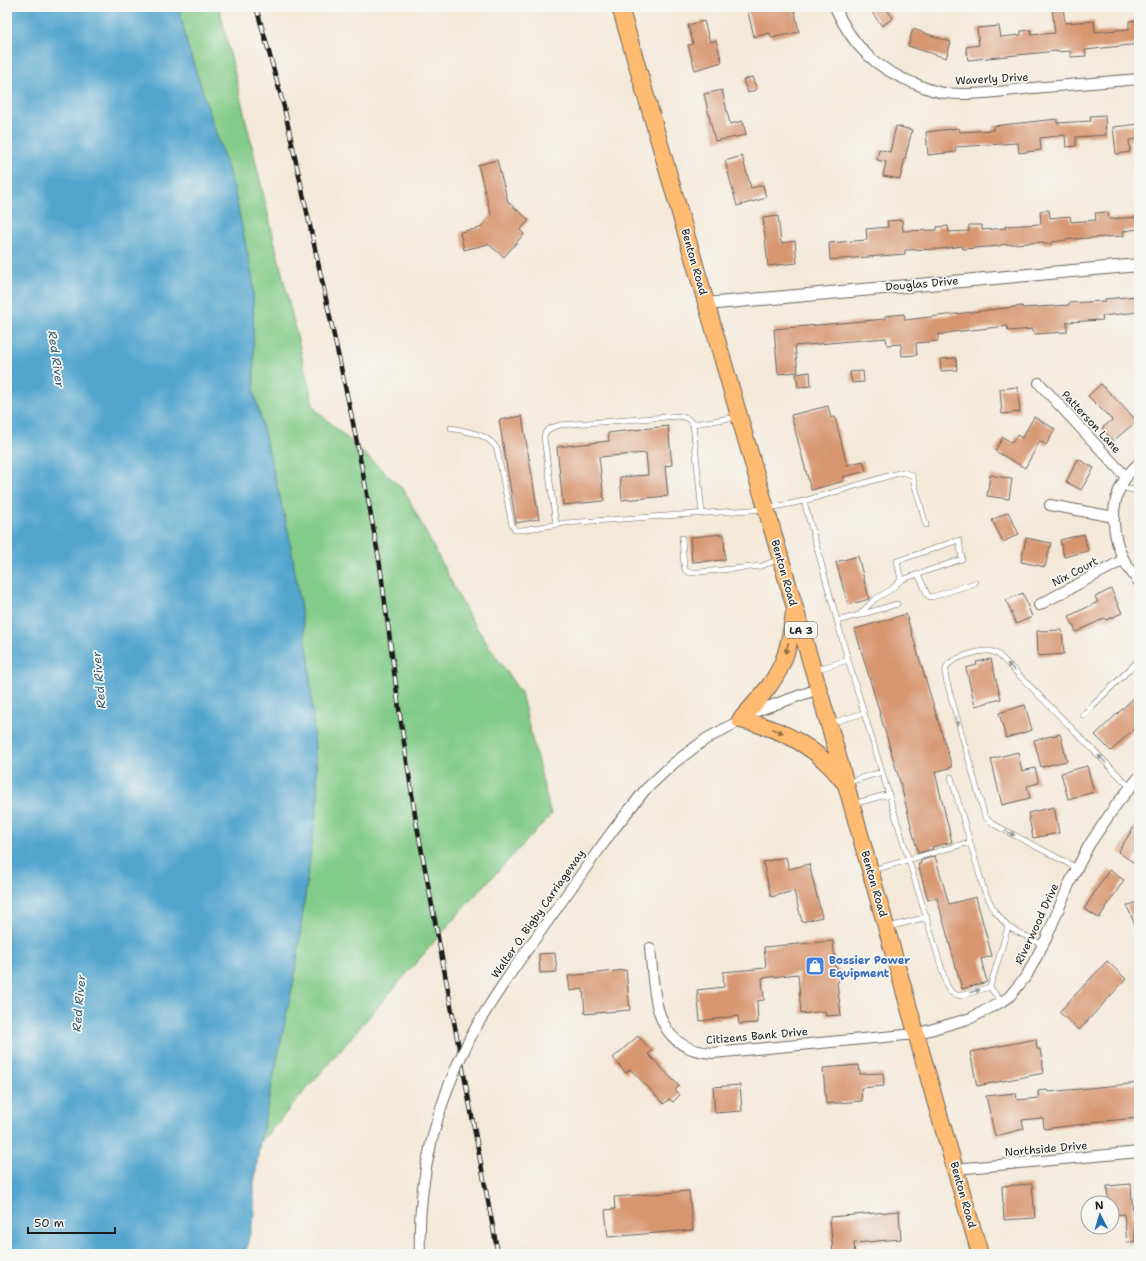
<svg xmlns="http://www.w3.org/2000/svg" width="1146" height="1261" viewBox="0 0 1146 1261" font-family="'Shantell Sans',sans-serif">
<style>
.green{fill:#82cb88;stroke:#4f7452}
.water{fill:#53a5ce;stroke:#386075}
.building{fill:#d7956f}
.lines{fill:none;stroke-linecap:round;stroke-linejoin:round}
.service-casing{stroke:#68645e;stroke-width:6}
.minor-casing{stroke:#68645e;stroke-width:12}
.tertiary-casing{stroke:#68645e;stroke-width:14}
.primary-casing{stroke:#68645e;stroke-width:18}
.service{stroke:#fff;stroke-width:5}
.minor{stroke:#fff;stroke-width:10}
.tertiary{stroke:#fff;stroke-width:12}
.primary{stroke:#ffbb71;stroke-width:16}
.rail-casing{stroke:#1c1c1c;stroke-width:4.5}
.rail{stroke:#f6f6f2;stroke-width:3;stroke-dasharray:9;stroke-linecap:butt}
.minor-bridge-casing{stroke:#68645e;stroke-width:12;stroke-linecap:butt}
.minor-bridge{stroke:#fff;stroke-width:10}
.oneway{fill:#8e6c46}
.oneway2{fill:#999}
.labels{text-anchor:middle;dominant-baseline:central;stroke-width:3.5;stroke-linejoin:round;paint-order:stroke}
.shield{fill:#f6f6f2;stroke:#5d5d5c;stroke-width:1}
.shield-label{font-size:10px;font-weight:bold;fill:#1c1c1c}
.street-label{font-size:11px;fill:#1c1c1c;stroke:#f6f6f2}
.shop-label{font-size:11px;font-weight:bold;fill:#366cbe;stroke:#f6f6f2;text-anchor:start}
.water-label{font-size:12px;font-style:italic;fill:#355a6c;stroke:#f6f6f2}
</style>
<rect width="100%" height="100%" fill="#f6f6f2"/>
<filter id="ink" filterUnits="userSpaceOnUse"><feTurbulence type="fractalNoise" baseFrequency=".025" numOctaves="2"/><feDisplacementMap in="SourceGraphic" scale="8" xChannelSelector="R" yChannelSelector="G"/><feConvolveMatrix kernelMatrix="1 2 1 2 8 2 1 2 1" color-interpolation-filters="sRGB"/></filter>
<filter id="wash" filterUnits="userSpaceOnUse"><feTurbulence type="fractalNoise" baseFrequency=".012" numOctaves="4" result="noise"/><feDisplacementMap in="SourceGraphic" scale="16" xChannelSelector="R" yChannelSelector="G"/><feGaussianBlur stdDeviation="0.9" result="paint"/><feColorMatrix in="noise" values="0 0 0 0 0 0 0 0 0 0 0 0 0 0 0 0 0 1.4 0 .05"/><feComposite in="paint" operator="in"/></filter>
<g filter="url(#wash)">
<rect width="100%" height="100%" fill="#f4e9d8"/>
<!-- green -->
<path class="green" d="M179 7H219L314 408 404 490 470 618 521 693 551 815 466 905 259 1144 295 974 318 795 309 660 289 535 254 392 253 281 234 188 186 41Z"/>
<!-- water -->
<path class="water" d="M7 7H179L186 41 234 188 253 281 254 392 289 535 309 660 318 795 295 974 260 1142 254 1184V1216L245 1254H7Z"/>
<g id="blocks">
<!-- building -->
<path class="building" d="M757 7H794L799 32 771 38 770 33 754 37 748 12 757 10Z
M868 7H885L893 18 882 26Z
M1052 7H1063L1065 23 1094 21 1095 32 1129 29V21L1139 20V44L1085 50 1086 56 1071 57 1070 51 1057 52V51L968 60 966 47 979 45 977 28 999 26 1001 37 1021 35V31L1031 30V35L1055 33Z
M704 21 710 42 716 40 722 62 695 70 688 45 693 44 688 25Z
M913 29 951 42 946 58 908 46Z
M752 77 757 89 748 93 743 80Z
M722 90 730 124 743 121 746 135 715 141 704 94Z
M1105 115 1106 135 1076 137V146L1066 147 1065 135 1040 138 1041 150 1019 153 1018 143 955 147 956 152 928 155 926 132 959 128 960 132 993 130V126L1057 119V123L1091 121 1090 116Z
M1139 124V139L1129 140 1130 152 1116 154 1113 127Z
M896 126 912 130 900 179 883 176 886 162 877 160 879 149 890 152Z
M742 156 751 188 763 185 766 198 737 206 725 161Z
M497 160 508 202 529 220 520 230 524 234 504 257 488 244 464 250 460 232 480 228 491 215 478 165Z
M1049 210 1050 218 1070 216 1071 222 1096 220 1095 213 1108 212 1109 219 1139 217V229L1123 231 1124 236 1073 239 1052 242V244H1043V242L1000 245V246L963 249 962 246 940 249 905 250V254L830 260 829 243 867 240 866 229 888 227 887 221 902 220 903 231 937 230V227L948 226 949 232 969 231V225H982V230L1006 228 1005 226 1041 224 1040 211Z
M778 216 781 243 795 241 797 263 768 266 763 218Z
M1137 296 1139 312 1102 316 1103 320 1067 322V332L1034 334 1033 329 1008 331 1007 326 953 332 938 335V341L916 343 917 355 902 356 901 344 887 345 886 338 795 346 798 372 778 374 774 329 885 319V316L904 314 905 320 1022 306 1023 308 1069 305V303L1105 301V299Z
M956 358 957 370 941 371 940 359Z
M863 371 864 382 852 383 850 372Z
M810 372 811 386 798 387 796 374Z
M1101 384 1137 421 1113 441 1102 428 1112 420 1088 396Z
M1017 387 1020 412 1002 414 1000 389Z
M828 406 831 418 835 417 847 465 863 461 866 471 843 477 844 481 811 490 791 415Z
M522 416 539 519 516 523 499 420Z
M1034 417 1055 429 1046 445 1040 441 1025 468 995 451 1003 437 1012 443 1017 435 1022 438Z
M668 426 672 465 665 466 668 496 622 500 620 477 648 475 646 453 599 457 604 501 563 505 557 447 609 441 608 433Z
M1078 459 1094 468 1081 490 1066 482Z
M990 475 1012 479 1009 499 987 496Z
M1008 512 1019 534 1003 542 992 520Z
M724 534 725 560 692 562 690 537Z
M1084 534 1088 551 1064 557 1060 540Z
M1026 538 1051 543 1045 567 1021 562Z
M858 556 869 599 848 605 836 562Z
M1111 589 1122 613 1106 620 1105 618 1076 632 1069 616 1098 602 1095 597Z
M1023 593 1032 617 1016 624 1006 600Z
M906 614 952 767 935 772 952 842 932 847 933 849 918 853 900 782 855 629Z
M1062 630 1064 654 1038 656 1037 631Z
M991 659 1001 699 975 706 966 668 977 665 976 662Z
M1139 693V724L1111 751 1095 735Z
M1025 705 1032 730 1006 738 999 713Z
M1060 734 1067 761 1041 767 1034 740Z
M1018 752 1022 771 1035 768 1039 783 1027 786 1030 798 1002 805 991 759Z
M1087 766 1094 792 1068 799 1061 773Z
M1054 807 1059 833 1033 838 1028 813Z
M1139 819V853L1133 862 1118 852Z
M935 856 949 904 976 897 992 956 981 959 987 982 962 989 937 898 928 900 918 864H921L920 861Z
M786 857 789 869 809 864 822 917 802 922 794 891 771 897 763 862Z
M1109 870 1124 880 1099 918 1084 909Z
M1139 901V935L1127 906Z
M833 941 836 969H838L839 981 837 982 841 1015 826 1016 825 1011 801 1014 798 974 762 978 764 1000 757 1001 758 1023 739 1024 738 1016 700 1021 697 990 724 987 723 972 766 968 764 947Z
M555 953 557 972 540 973 539 954Z
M1107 961 1126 979 1079 1030 1059 1012Z
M626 970 630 1010 585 1014 583 989 570 991 568 976Z
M638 1036 652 1051 648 1054 679 1086 675 1090 680 1095 673 1102 669 1099 664 1104 630 1069 626 1073 613 1058Z
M1036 1039 1037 1049H1040L1044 1073 977 1086 970 1052Z
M859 1065 860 1074 883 1073 884 1086 861 1088 862 1101 826 1104 823 1068Z
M1139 1083V1118L1092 1122V1123L1044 1129 1043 1118 1022 1120 1024 1129 995 1136 986 1096 1016 1093 1017 1100 1039 1098 1038 1091 1047 1090 1048 1092Z
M740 1085 742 1111 715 1113 713 1087Z
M1032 1184 1035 1218 1004 1220 1002 1186Z
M1131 1184 1133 1217 1137 1216 1139 1227H1134L1135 1242 1127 1243 1124 1214 1112 1215V1203H1108L1107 1186Z
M689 1191 693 1230 608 1237 605 1210 615 1209 614 1197Z
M899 1211 901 1239 854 1243 855 1254H833L830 1217Z"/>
</g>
</g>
<g filter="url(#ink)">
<use href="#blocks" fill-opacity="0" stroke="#68645e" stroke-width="1"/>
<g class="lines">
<!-- service casing -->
<g class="service-casing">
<path id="service" d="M693 424 738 417
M451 428C467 432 488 433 497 449L512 525 515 530H522L565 523 765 509 804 501 848 660 947 986 952 993 960 996 990 987
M1121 485 1127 489 1139 490
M804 501 902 472 912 475 926 525
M556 525 544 438C544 429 553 427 560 425L680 416 688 419 693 424 702 513
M682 538 684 566 685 570 690 573 762 566 779 559
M918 574 928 596 932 597 975 583
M860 615 897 604
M837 621 859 615 875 599 892 589 901 580 897 561 959 540 962 559 901 580
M815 670 848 660
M1083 715 1139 660
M831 723 864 713
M951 777 984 890 994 910 1008 927
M848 782 882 772
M853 804 889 794
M1077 868 995 825 985 817 946 679C945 674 945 670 947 666 952 658 980 650 989 651 992 651 995 653 998 654L1130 787
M873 870 970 842
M889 927 927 917
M990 987 1008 927 1043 945
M990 987 1001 1002"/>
</g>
<!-- minor casing -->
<g class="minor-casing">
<path id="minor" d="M835 7C852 46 876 69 916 84 925 88 935 92 945 93 974 96 1004 91 1033 88 1068 85 1104 82 1139 79
M1039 383 1126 477
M1139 463C1102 496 1109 547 1139 582
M1050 505 1114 517
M1039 605 1123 560
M614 829 645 790 674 763 706 739 759 710 818 689
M650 948C655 994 652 1050 713 1053L916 1034 971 1018 1001 1002 1009 997 1027 975 1046 939 1070 882 1089 845 1116 805 1139 777
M955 1169 1139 1152"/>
</g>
<!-- tertiary casing -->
<g class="tertiary-casing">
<path id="tertiary" d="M706 304 1139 265"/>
</g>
<!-- primary casing -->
<g class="primary-casing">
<path id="primary" d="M620 7 832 735 936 1104 980 1254
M740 720C758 700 778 680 786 653 790 640 792 626 794 613
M740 720C781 728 818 748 843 781"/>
</g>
<!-- service -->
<use href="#service" class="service"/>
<!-- minor -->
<use href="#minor" class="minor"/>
<!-- tertiary -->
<use href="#tertiary" class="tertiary"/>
<!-- primary -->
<use href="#primary" class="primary"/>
<!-- rail casing -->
<g class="rail-casing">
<path id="rail" d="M256 7 267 45 284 107 352 418 368 499 380 565 400 716 416 821 498 1254"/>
</g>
<!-- rail -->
<use href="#rail" class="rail"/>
<!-- minor-bridge casing -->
<g class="minor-bridge-casing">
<path id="minor-bridge" d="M420 1254C417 1180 436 1104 470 1038 490 1001 515 966 540 932 564 898 589 863 614 829"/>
</g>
<!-- minor-bridge -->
<use href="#minor-bridge" class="minor-bridge"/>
</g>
<!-- one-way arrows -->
<defs><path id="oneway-solid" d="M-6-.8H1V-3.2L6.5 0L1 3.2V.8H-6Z"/></defs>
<g class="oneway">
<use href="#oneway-solid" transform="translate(787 648) rotate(104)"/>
<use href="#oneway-solid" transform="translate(778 731) rotate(21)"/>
</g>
<g class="oneway2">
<use href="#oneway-solid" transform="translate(1011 667) rotate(-135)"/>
<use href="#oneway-solid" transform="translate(957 721) rotate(75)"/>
<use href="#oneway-solid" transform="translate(1102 759) rotate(-135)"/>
<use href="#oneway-solid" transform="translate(1010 833) rotate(28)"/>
<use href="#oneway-solid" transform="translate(975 991) rotate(-16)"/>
</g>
</g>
<!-- icons -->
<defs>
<g id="shop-square" transform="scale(1)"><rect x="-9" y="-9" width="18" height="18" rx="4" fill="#3f7fe0" stroke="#f6f6f2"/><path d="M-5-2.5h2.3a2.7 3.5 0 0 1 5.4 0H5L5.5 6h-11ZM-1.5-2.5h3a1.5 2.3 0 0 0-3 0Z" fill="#fff"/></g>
</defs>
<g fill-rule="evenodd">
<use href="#shop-square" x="815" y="966"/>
</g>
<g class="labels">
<!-- shield labels -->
<rect class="shield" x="785" y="622" width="32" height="16" rx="3"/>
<g class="shield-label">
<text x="801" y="630">LA 3</text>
</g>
<!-- street labels -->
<g class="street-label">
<text transform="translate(992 79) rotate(-3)">Waverly Drive</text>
<text transform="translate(694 262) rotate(74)">Benton Road</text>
<text transform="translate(922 284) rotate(-5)">Douglas Drive</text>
<text transform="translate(1091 422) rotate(47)">Patterson Lane</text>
<text transform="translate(1075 572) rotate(-28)">Nix Court</text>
<text transform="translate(784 573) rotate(74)">Benton Road</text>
<text transform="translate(874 884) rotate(74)">Benton Road</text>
<text transform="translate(538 914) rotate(-55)">Walter O. Bigby Carriageway</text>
<text transform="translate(1037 924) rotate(-65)">Riverwood Drive</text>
<text transform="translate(757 1036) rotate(-5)">Citizens Bank Drive</text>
<text transform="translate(1046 1149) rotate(-5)">Northside Drive</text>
<text transform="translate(963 1195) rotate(74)">Benton Road</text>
</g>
<!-- shop labels -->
<g class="shop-label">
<text x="829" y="960">Bossier Power<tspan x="829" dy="13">Equipment</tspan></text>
</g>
<!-- water labels -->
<g class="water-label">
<text transform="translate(56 359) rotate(82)">Red River</text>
<text transform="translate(99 680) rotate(-95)">Red River</text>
<text transform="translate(79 1003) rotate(-85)">Red River</text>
</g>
</g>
<!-- margin -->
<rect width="1146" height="1261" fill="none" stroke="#f6f6f2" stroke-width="24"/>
<!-- north arrow -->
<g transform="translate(1100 1215) rotate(355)"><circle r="19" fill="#f6f6f2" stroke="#9f9f9c"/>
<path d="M0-3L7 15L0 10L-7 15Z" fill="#1f6fb2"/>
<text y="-6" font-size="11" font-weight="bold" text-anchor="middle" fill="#1c1c1c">N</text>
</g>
<!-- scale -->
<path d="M28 1227v6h87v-6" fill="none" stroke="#1c1c1c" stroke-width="2"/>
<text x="34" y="1227" font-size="12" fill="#1c1c1c" stroke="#f6f6f2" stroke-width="3" paint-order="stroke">50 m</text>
</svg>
